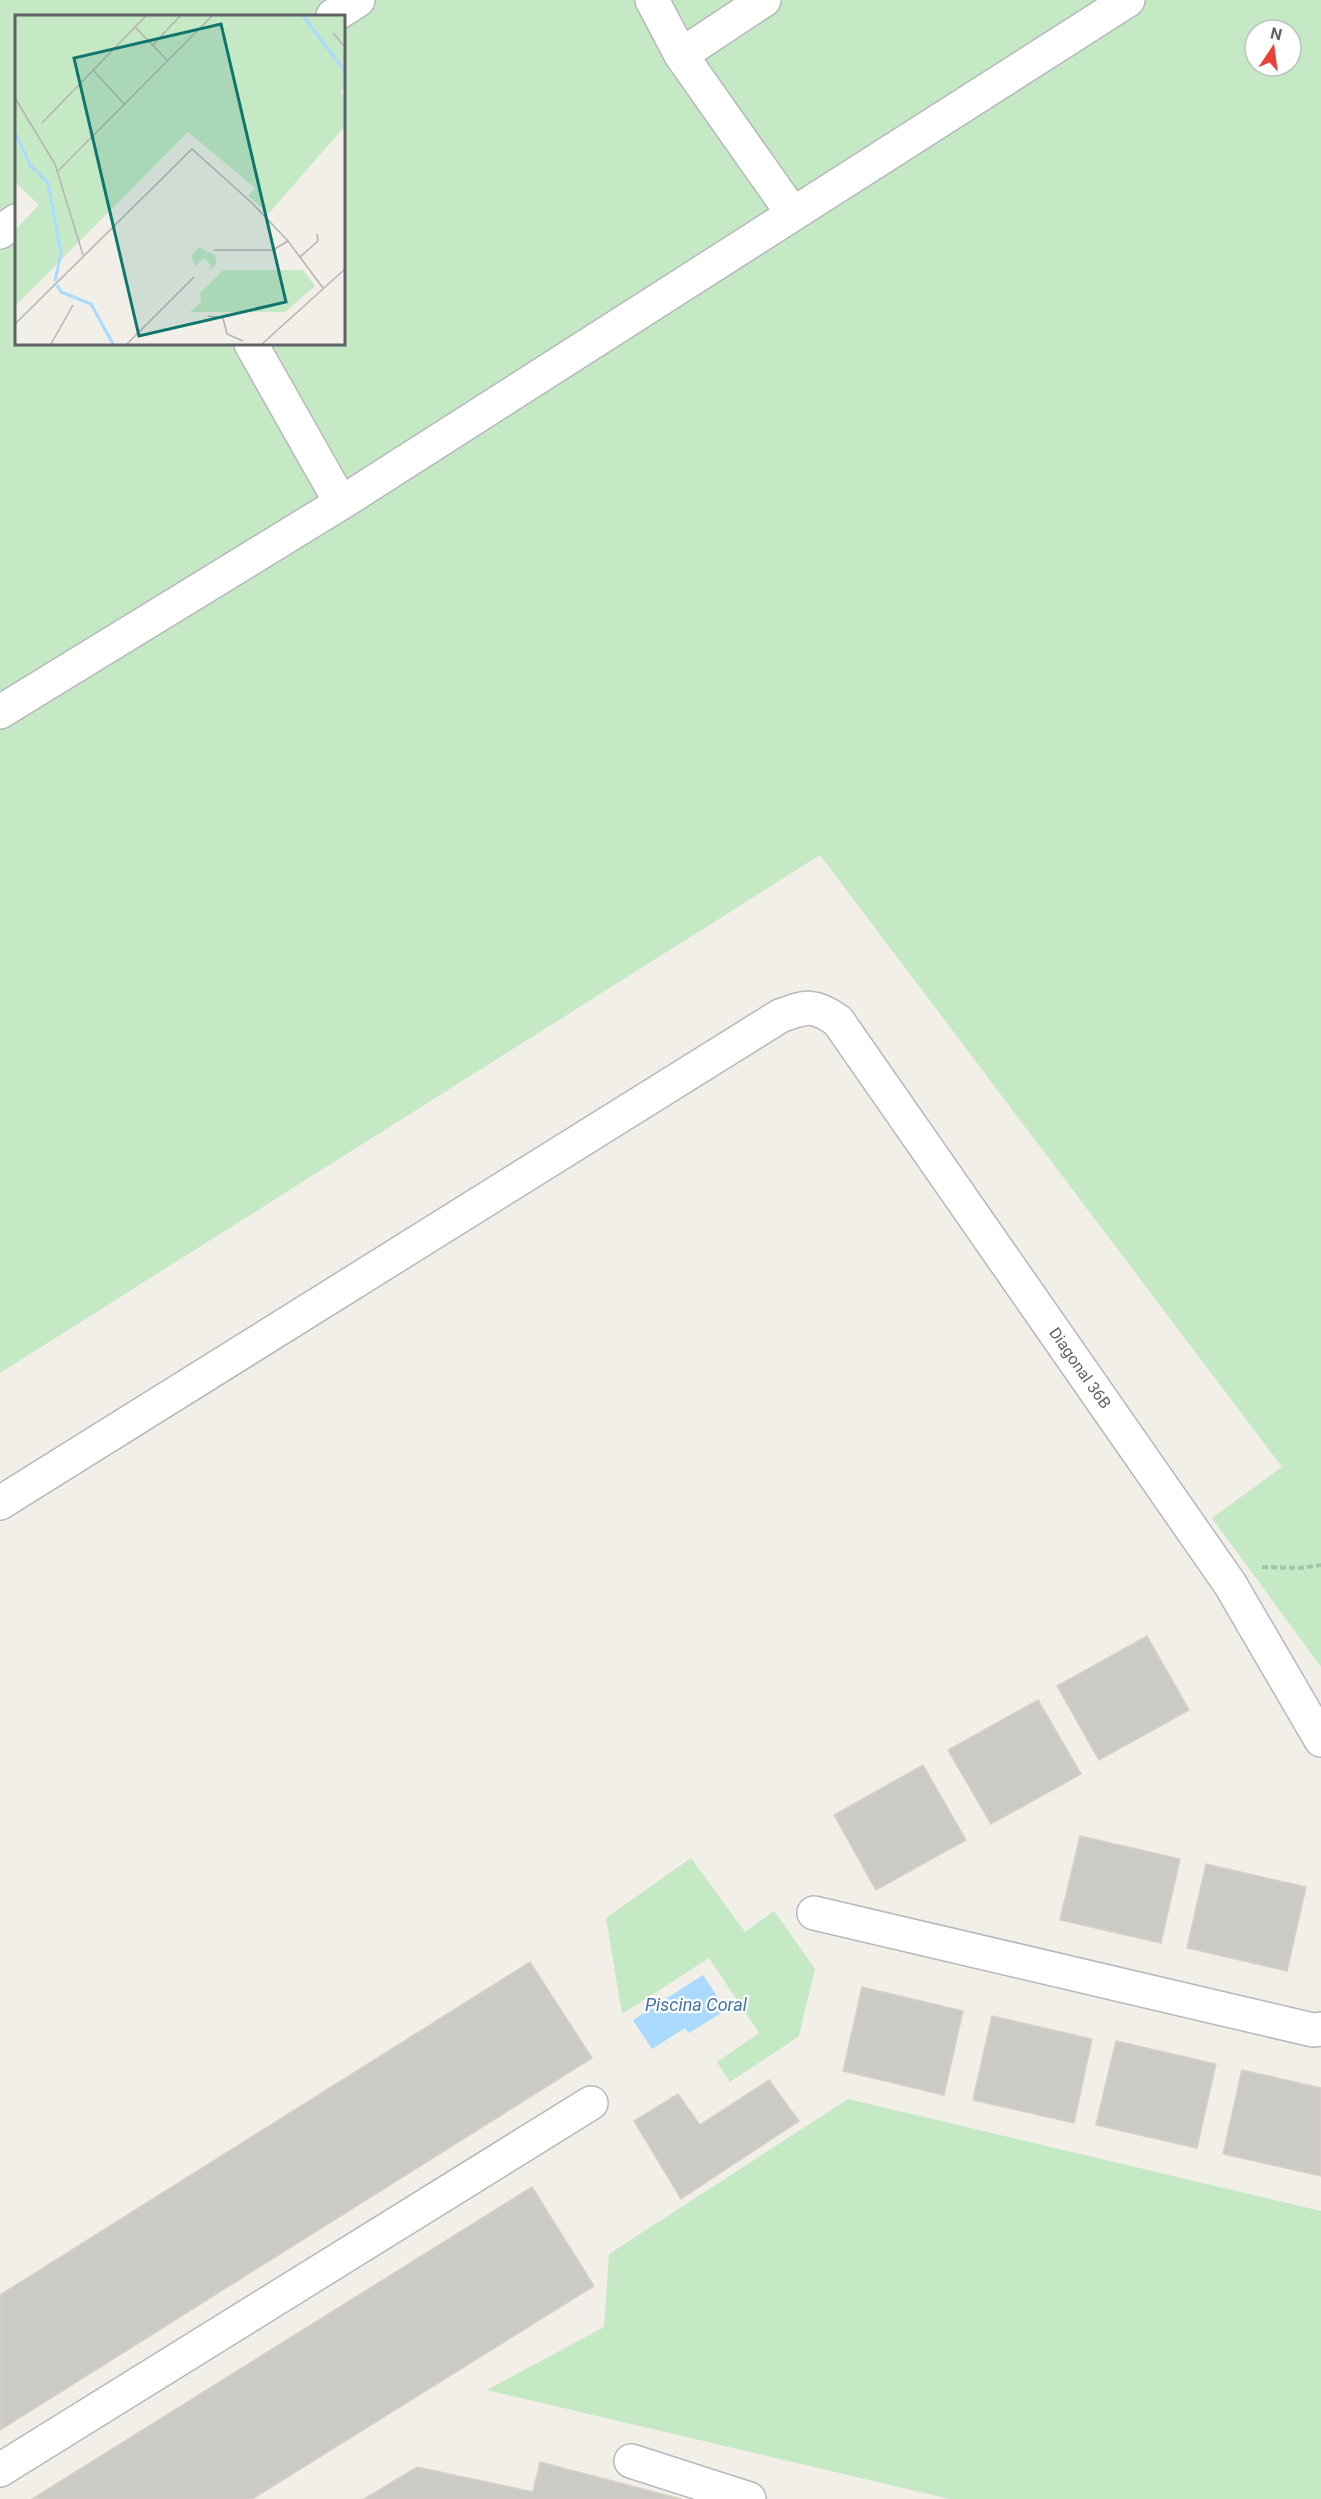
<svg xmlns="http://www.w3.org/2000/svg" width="1321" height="2499" viewBox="0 0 1321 2499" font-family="Roboto,sans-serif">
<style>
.green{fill:#c5e8c5;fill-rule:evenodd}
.water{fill:#aadaff}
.building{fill:#cccac5;stroke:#d6d1c6;stroke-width:1.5}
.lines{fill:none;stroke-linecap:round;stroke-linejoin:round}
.minor-casing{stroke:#b5b8bc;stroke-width:36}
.path{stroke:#9cc7a9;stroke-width:4;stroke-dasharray:6 3;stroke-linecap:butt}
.minor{stroke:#fff;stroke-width:33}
.labels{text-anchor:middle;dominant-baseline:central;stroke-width:4.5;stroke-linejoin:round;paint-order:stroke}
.street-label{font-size:16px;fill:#5f6368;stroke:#fff}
.water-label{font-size:18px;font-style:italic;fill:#4174aa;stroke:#fff}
.inset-river{fill:none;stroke:#aadaff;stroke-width:3}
.inset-road{fill:none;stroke:#b3b3b1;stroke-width:1.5}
.view{fill:#0f766e;fill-opacity:0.15;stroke:#0f766e;stroke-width:3}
.inset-edge{fill:none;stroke:#5f6368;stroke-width:3}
</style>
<rect width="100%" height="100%" fill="#f1efe8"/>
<!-- green -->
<path class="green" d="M0 0H1321V1667L1212 1518 1282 1467 820 855 0 1373ZM16 16H344V344H16ZM1255 30H1291V66H1255Z
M691 1858 745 1932 774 1911 815 1969 799 2036 730 2082 717 2062 759 2033 709 1958 622 2014 606 1918Z
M848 2099 1321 2211V2499H950L487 2390 604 2327 609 2254Z"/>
<!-- water -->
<path class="water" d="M703 1975 726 2010 689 2033 685 2028 652 2049 633 2020Z"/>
<!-- building -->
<path class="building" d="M1147 1636 1189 1710 1099 1760 1057 1686Z
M1038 1700 1081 1774 991 1824 948 1750Z
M923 1765 966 1840 876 1890 834 1815Z
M1080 1836 1180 1859 1161 1943 1060 1920Z
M1206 1864 1306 1887 1287 1971 1187 1948Z
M530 1962 592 2058 0 2430V2295Z
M862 1987 963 2011 944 2095 843 2071Z
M992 2016 1092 2039 1074 2123 973 2100Z
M1116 2041 1216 2064 1197 2148 1096 2125Z
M1242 2070 1321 2088V2176L1223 2154Z
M769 2080 799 2121 681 2199 634 2121 678 2094 700 2125Z
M532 2187 594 2286 252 2499H32Z
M540 2462 681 2499H364L417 2467 533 2492Z"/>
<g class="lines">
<!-- minor casing -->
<g class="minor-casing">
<path id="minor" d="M652 0 681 55 793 214
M333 16 358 0
M681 55 764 0
M0 232 16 221
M251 344 341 503
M0 712 341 503 1128 0
M0 1503 780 1016C807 1006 814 1004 838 1021L1230 1584 1321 1740
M814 1913 1313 2030 1321 2029
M631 2461 749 2499
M0 2470 591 2103"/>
</g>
<!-- path -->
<path class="path" d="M1262 1567 1300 1568 1321 1565"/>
<!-- minor -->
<use href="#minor" class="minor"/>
</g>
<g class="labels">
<!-- street labels -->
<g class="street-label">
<text transform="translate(1080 1368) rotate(55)">Diagonal 36B</text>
</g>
<!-- water labels -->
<g class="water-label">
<text x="696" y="2004">Piscina Coral</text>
</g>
</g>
<!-- overview -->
<g transform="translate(15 15)">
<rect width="330" height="330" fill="#f1efe8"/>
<path d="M0 1H330V74L325 77 330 81V111L254 198 233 181 240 173 173 117 0 291V215L24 190 0 167ZM184 232 201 241V249L194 256 196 250 189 243 180 251 176 241ZM208 255H288L300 271 270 297H175L186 287 185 278Z" fill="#c5e8c5"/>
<path class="inset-river" d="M288 1 330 56M0 117 15 150 33 168 46 238 40 266M42 270 46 277 76 289 98 329"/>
<path class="inset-road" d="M131 1 120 12 153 46M318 18 330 32M137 31 165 1M78 55 110 90M0 83 40 149 68 240M27 108 120 12M43 156 197 1M199 235H258L273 226M285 242 303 226 302 219M193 301 208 303 212 319 228 326M0 309 177 134 237 188 273 226 308 273M36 329 58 290M112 329 179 262M247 329 330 254"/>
<path class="view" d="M206 9 271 287 124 321 59 43Z"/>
<rect width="330" height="330" class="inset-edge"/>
</g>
<!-- north arrow -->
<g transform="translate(1273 48) rotate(13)"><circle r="28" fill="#ffffff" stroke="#bfc1c3" stroke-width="1.5"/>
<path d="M0-4.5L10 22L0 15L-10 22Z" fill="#ea4335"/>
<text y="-9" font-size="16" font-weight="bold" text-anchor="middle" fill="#5f6368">N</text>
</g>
</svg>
